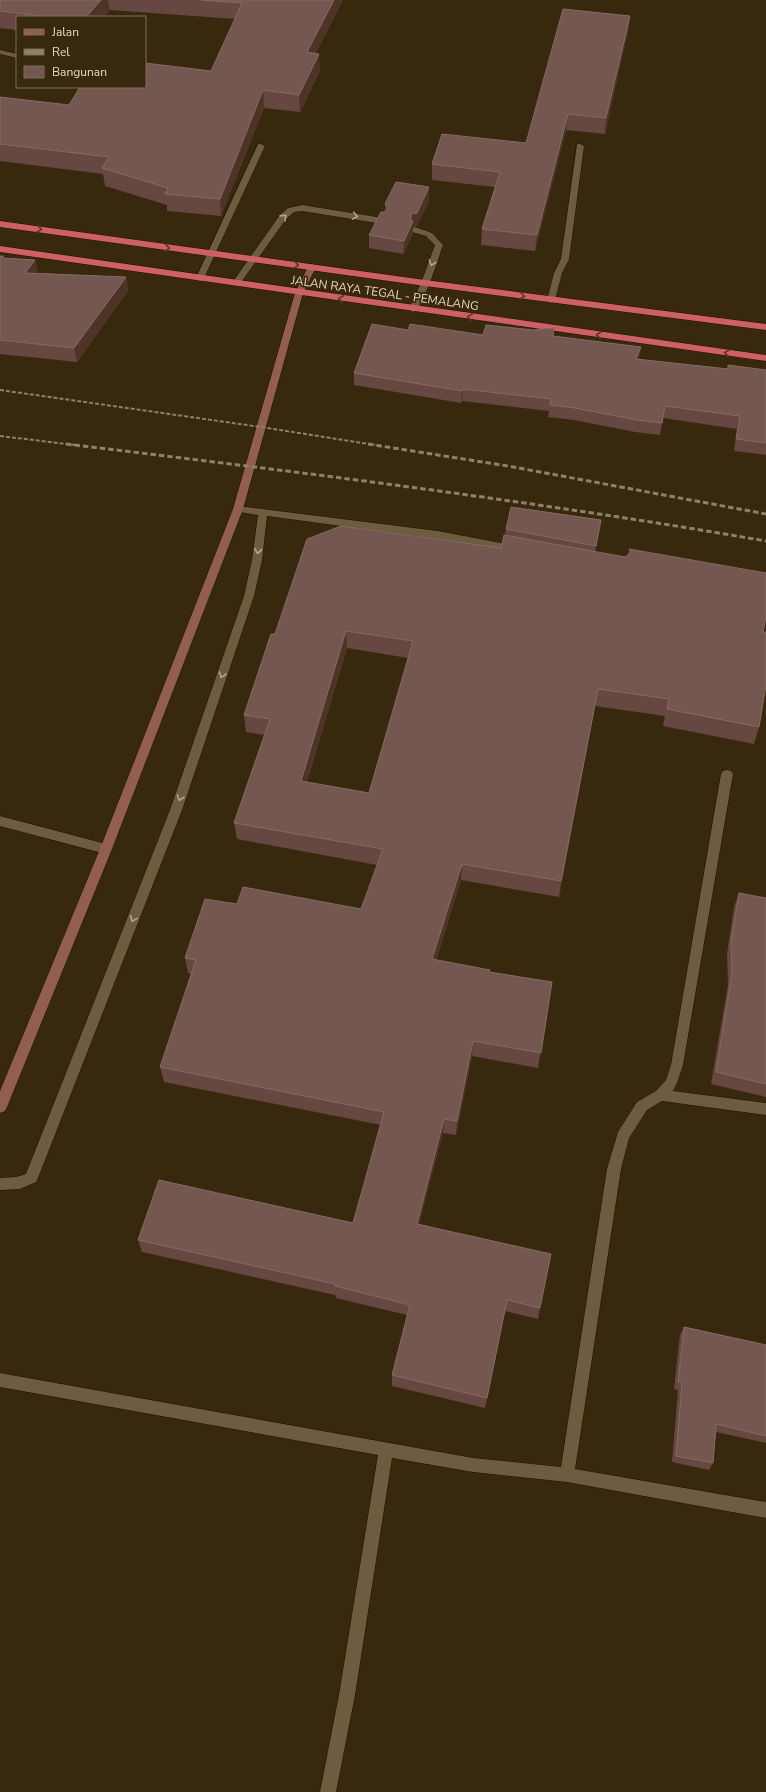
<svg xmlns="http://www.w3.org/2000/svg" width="766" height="1792" viewBox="0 0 766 1792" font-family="'Nunito Sans',sans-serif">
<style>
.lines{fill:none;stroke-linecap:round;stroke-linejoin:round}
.service-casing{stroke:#1f1000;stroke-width:1}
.minor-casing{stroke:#1f1000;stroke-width:1}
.secondary-casing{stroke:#1f1000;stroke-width:1}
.trunk-casing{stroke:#1f1000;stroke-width:1}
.service{fill:#6e5c41;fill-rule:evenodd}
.minor{fill:#6e5c41;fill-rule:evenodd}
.secondary{fill:#915e4f;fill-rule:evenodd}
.trunk{fill:#cc6066;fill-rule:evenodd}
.rail-far1{stroke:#8e816c;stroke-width:2;stroke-dasharray:4 2;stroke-linecap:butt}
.rail{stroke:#8e816c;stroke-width:3;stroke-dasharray:5.5 3;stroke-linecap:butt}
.wall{fill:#664741;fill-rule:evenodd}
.shaded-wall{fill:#4e3426}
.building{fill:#745750;stroke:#856b63;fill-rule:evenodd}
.oneway{stroke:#b4a693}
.oneway2{stroke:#5d3623}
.labels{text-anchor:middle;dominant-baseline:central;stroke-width:3.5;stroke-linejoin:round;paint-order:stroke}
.far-street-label{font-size:12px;fill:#e2d8c9;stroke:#38280d}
</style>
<rect width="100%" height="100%" fill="#38280d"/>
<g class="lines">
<!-- service casing -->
<g class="service-casing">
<path id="service" d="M0 50 17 54V58L0 54Z
M258 144H261L265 146 204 278 200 281 197 280 196 278Z
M577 144H580L584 146 569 259 562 273 555 300 551 303 547 300 554 273 561 259Z
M302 205 383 218 387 221 383 224 302 211 294 212 286 219 239 285H233L232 283 280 215 288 208Z
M415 227 432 233 443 245C439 256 423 309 413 312L409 309 421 283 435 245 426 236 412 232V228Z
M238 506 438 531 516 546 521 550 516 554 438 539 267 516 262 560 254 596 182 810 38 1178 36 1182 20 1189 0 1190V1178L16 1177 26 1174 170 810 244 596 252 560 258 515 234 511 233 509 234 507Z"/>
</g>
<!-- minor casing -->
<g class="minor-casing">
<path id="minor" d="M727 770 731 771 733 774 683 1065 677 1083 673 1091 766 1103V1115L662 1101 647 1110 629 1138 621 1169 575 1469 766 1502V1518L567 1482 473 1472 392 1458 355 1695 336 1792H320L339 1695 378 1455 0 1387V1373L473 1458 561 1467 607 1169 618 1132 637 1102 656 1091 666 1080 671 1065 721 774 723 771Z
M0 816 106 844 110 846 112 849 110 852 106 854 0 826Z"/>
</g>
<!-- secondary casing -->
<g class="secondary-casing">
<path id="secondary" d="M312 264 316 267 303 293 243 509 112 849 7 1107 5 1111 0 1113V1091L100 849 233 509 295 293 308 267Z"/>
</g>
<!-- trunk casing -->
<g class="trunk-casing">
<path id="trunk" d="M0 221 425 280 766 324V330L425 286 0 227Z
M0 246 766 355V361L0 252Z"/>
</g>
<!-- service -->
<use href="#service" class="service"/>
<!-- minor -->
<use href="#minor" class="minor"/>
<!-- secondary -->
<use href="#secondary" class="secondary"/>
<!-- trunk -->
<use href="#trunk" class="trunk"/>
<!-- rail-far1 -->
<path class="rail-far1" d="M0 390 261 427 375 445
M0 436 75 445"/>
<!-- rail -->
<path class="rail" d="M66 444C300 472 534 501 766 541
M368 444 508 466 766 514"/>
</g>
<!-- wall -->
<path class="wall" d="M0 0H343L316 53 320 71 300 112 264 108 221 216 167 211V205L105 186 103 174 0 161V97L69 105 211 71 235 19 110 10 104 17H17V30L0 28Z
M630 16 628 31 605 134 566 130 535 251 481 245 482 229 495 187 432 180V164L526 143Z
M429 201 417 226 413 227V234L403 254 369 248V235L385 211V204Z
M0 256 4 258 35 260 38 273 126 277 128 291 77 362 0 354Z
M554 328 553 336 638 359 728 369 766 370V455L734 451 737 429 663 418 660 435 635 432 574 420 548 417 549 411 462 401 461 403 354 385V373L408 330 483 335Z
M601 520 595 552 625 557 628 555 629 549 763 632 759 727 754 744 663 726 665 716 595 706 559 897 461 880 436 960 489 972 552 982 538 1068 472 1056 456 1135 443 1133 419 1224 540 1308 538 1319 505 1311 485 1408 392 1386V1375L407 1315 336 1298 335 1295 142 1252 138 1240 353 1223 381 1125 164 1082 160 1067 192 974 188 973 185 958 237 904 361 909 377 865 237 839 234 823 265 735 246 732 244 715 275 634 501 548 505 535 506 529ZM347 648 408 658 369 793 307 782Z
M739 893 766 898V1097L711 1084 728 985 727 954 734 907Z
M684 1327 766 1345V1443L716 1432 713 1463 709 1470 672 1462 678 1390 674 1389 680 1335Z"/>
<!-- shaded-wall -->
<path class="shaded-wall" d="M101 0H108L110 10 104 17H86Z
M334 0H343L308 69 307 52Z
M630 16 628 31 605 134 606 118Z
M319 54 320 71 300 112 299 95Z
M263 90 264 108 221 216 220 199Z
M568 114 566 130 535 251 537 235Z
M429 187V201L417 226 413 227V234L403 254 404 241 411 214Z
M35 260 38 274 25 273Z
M126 277 128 291 77 362 74 348Z
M641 347 639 359 634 371 636 359Z
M463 389 462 401 461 403 462 391Z
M346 631 347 648 302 798 301 781Z
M598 689 595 706 559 897 561 881Z
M462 864 461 880 431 974 432 959Z
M473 1041 472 1056 456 1135 457 1121Z
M444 1119 443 1133 416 1236 417 1224Z"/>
<!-- building -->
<path class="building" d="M0 0H101L86 17H48L0 11Z
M201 0H334L307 52 319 54 299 95 263 90 220 199 165 194 168 188 102 168 109 157 0 144V97L69 105 80 87H145V63L211 71 242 3Z
M563 9 630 16 606 118 568 114 537 235 482 229 500 172 432 164 442 134 526 143Z
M396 182 429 187 417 213 411 214V220L413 221 404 241 369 235 381 212H384L389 208 385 204Z
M0 256H4L2 258 35 260 25 273 126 277 74 348 0 340Z
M372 324 408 330 410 324 483 335 486 325 533 330 554 328 553 336 641 347 636 359 728 369V365L766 370V443L736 439 740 416 665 406 662 423 637 420 575 408 550 405 551 399 463 389 462 391 354 373Z
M511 507 601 520 596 546 506 529Z
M341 526 501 548 504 535 625 557 632 552 629 549 766 573V617L763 632H766V685L759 727 667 709 669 699 598 689 561 881 462 864 432 959 490 970 489 972 552 982 541 1053 473 1041 457 1121 444 1119 417 1224 551 1254 540 1308 507 1300 487 1398 392 1375 410 1305 335 1286V1284L138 1240 159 1180 353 1223 384 1112 160 1067 196 960 185 958 205 899 237 904 243 887 361 909 383 849 234 823 270 719 244 715 271 634H275L307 539ZM346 631 413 641 369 793 301 781Z
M739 893 766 898V1084L716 1072 732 972 731 941Z
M684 1327 766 1345V1436L716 1424 713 1463 676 1456 682 1383 678 1382Z"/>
<!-- one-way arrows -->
<defs><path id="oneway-chevron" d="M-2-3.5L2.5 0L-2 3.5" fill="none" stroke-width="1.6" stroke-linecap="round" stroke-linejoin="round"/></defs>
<g class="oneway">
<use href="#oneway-chevron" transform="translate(355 216) rotate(10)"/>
<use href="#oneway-chevron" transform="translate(284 217) rotate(-44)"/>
<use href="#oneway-chevron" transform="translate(432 263) rotate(110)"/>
<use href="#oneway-chevron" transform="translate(258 551) rotate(96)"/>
<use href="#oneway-chevron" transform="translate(222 675) rotate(109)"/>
<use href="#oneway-chevron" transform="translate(180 798) rotate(109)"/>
<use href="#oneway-chevron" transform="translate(133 919) rotate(112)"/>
</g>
<g class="oneway2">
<use href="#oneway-chevron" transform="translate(39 229) rotate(8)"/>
<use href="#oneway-chevron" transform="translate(167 248) rotate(8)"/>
<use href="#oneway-chevron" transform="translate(296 265) rotate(8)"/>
<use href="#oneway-chevron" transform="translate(522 296) rotate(7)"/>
<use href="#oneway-chevron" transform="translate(341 299) rotate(-172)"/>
<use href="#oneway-chevron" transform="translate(470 317) rotate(-172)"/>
<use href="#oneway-chevron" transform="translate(599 335) rotate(-172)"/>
<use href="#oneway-chevron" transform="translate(727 353) rotate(-172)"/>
</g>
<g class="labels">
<!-- far-street labels -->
<g class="far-street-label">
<text transform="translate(385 293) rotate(8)">JALAN RAYA TEGAL - PEMALANG</text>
</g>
</g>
<!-- legend -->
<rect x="16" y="16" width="130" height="72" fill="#38280d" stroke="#7c6e58"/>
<rect x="24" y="29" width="20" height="6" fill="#915e4f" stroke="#7c6e58"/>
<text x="52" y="36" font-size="12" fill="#e2d8c9">Jalan</text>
<rect x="24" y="49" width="20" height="6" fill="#8e816c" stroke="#7c6e58"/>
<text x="52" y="56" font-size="12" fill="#e2d8c9">Rel</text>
<rect x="24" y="66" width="20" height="12" fill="#745750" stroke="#7c6e58"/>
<text x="52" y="76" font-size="12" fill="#e2d8c9">Bangunan</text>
</svg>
